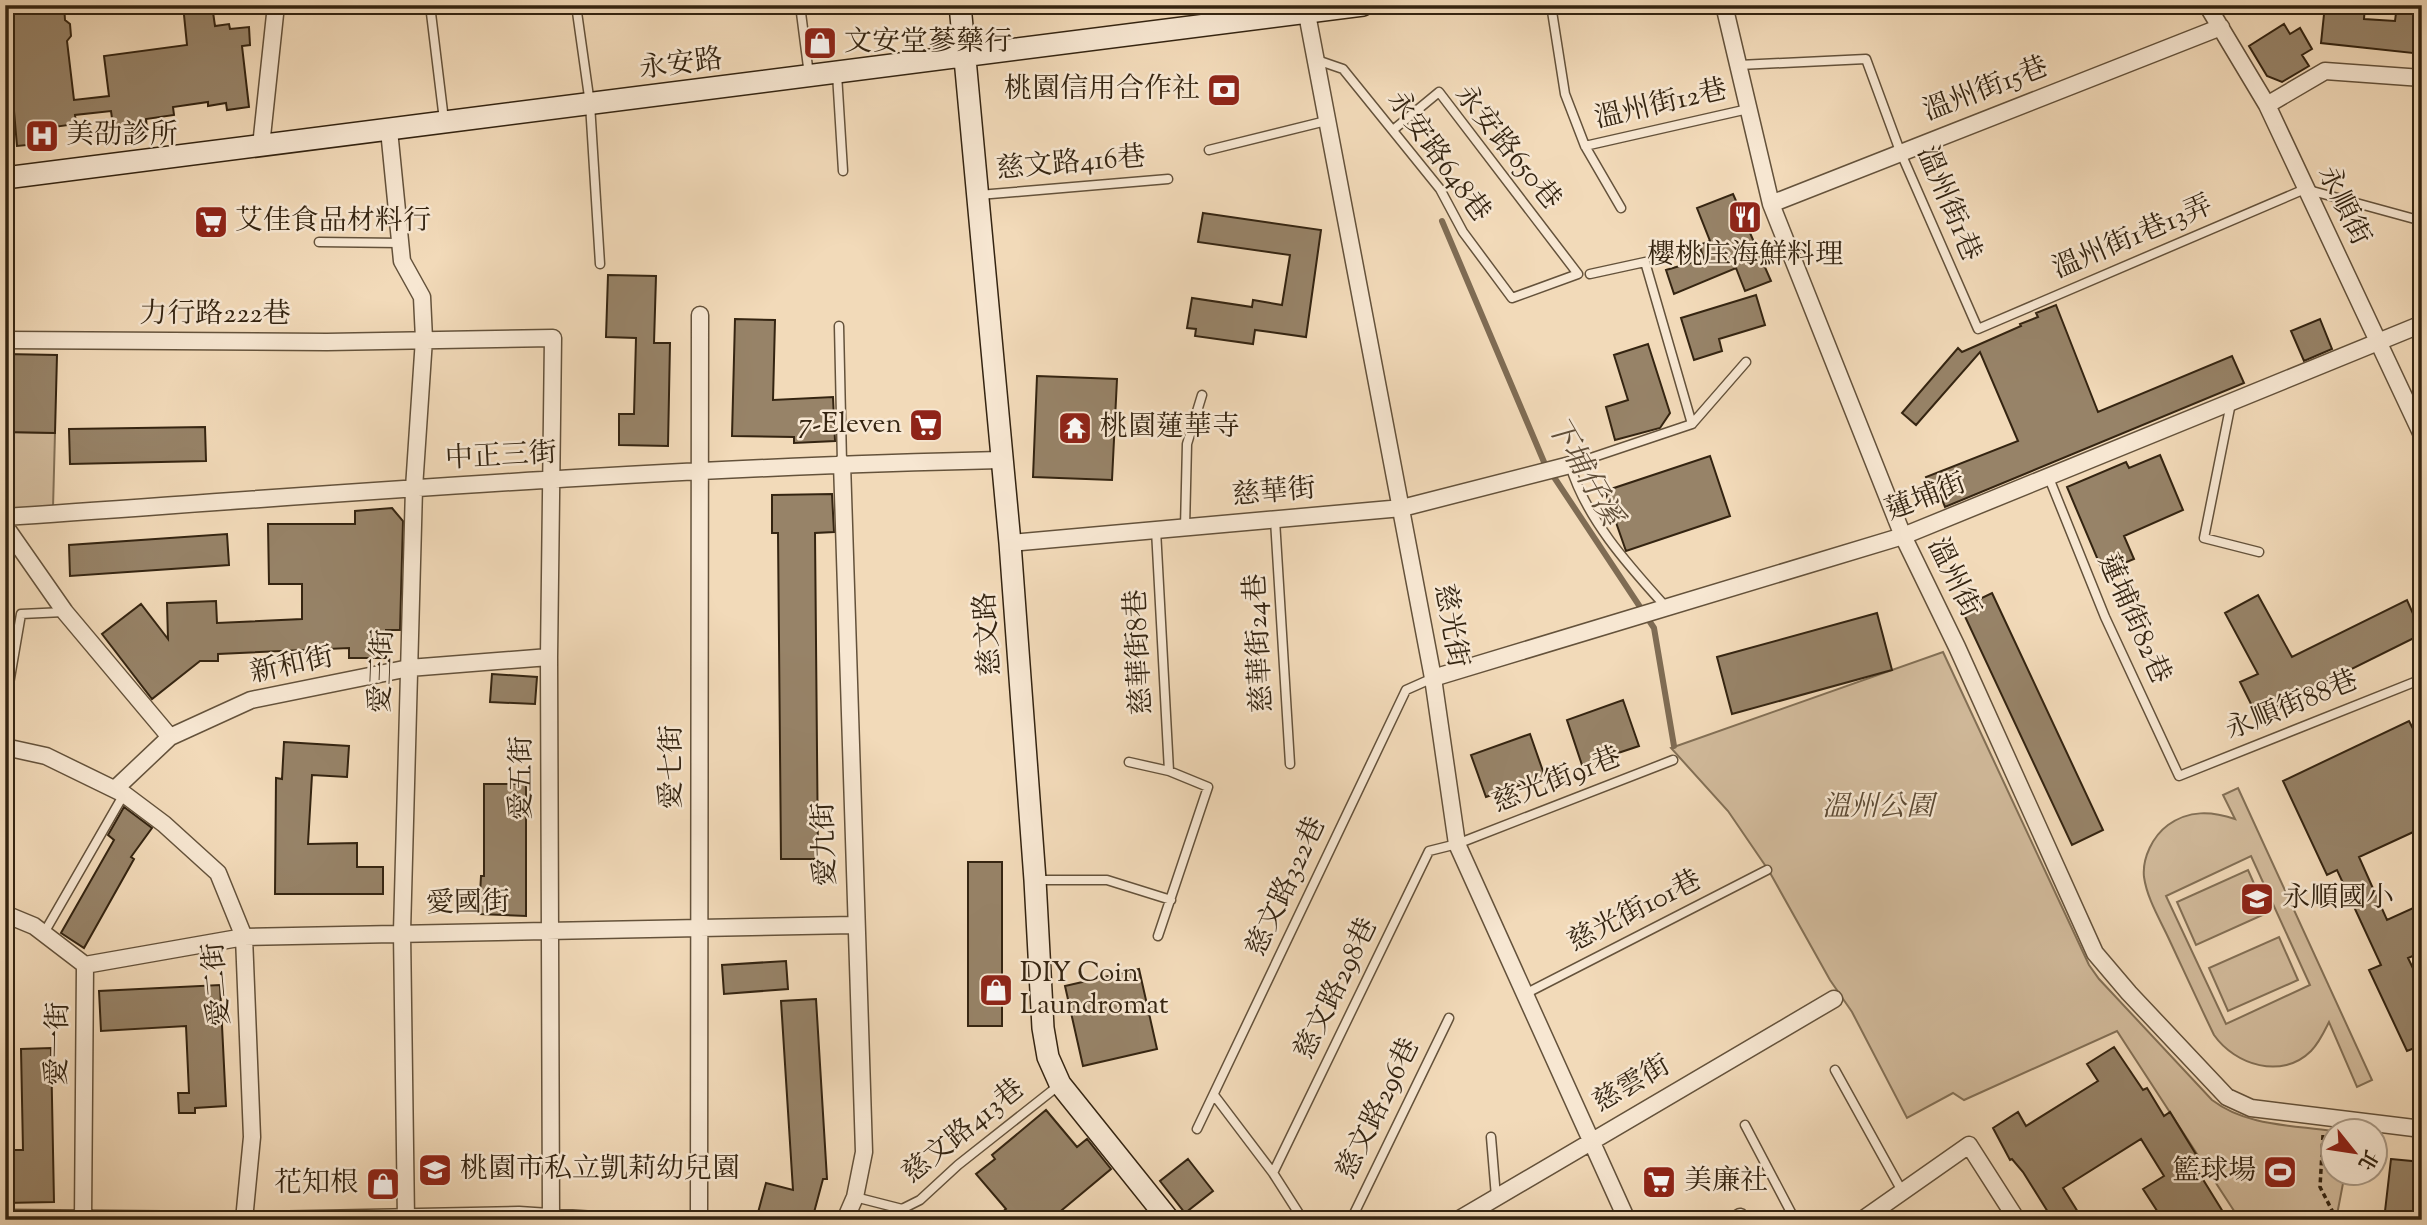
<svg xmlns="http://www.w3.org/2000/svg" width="2427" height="1225" viewBox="0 0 2427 1225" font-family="'Sorts Mill Goudy','Noto Serif TC',serif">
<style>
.green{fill:#d2bb9c;stroke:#837056;stroke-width:2;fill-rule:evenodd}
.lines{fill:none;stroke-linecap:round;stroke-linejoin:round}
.stream{stroke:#7f6c54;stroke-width:6}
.building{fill:#978368;stroke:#342411;stroke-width:2}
.lane-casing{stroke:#64523b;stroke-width:11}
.street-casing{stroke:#64523b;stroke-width:19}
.secondary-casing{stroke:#342411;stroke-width:24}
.path{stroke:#342411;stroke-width:3.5;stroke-dasharray:5 3.5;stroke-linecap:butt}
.lane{stroke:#f7e7d2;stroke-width:8}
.street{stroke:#f7e7d2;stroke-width:16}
.secondary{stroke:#f7e7d2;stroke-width:21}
.labels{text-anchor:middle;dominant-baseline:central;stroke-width:5;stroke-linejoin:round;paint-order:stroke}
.poi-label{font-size:28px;fill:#342411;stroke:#f7e7d2;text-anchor:start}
.street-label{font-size:28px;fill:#342411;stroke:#f7e7d2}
.park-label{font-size:28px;font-style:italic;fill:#5c4a34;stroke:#f7e7d2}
.water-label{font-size:30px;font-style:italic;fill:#604e38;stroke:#f7e7d2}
</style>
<rect width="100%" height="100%" fill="#f2dab9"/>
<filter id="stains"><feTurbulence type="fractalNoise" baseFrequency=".00286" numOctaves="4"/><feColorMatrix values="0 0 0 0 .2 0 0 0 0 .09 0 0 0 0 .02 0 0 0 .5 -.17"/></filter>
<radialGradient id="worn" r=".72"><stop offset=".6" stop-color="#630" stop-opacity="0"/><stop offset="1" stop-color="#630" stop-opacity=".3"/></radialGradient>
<!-- green -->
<path class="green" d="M5 432 55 433 53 508 5 510Z
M1943 652 2089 965 2099 979 2212 1100C2246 1126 2291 1125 2332 1131V1172L2345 1173 2336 1220H2240L2117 1031 1964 1100 1953 1093 1907 1118 1852 1012 1830 980 1769 871 1728 811 1671 748Z
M2238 788 2372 1080 2357 1087 2329 1022C2324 1032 2319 1043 2311 1051 2282 1080 2235 1065 2214 1035 2198 1002 2183 969 2168 937 2159 918 2147 898 2144 877 2142 858 2153 836 2168 825 2189 810 2211 811 2235 819L2223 795ZM2251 856 2310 985 2226 1024 2166 896Z
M2248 870 2267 913 2196 945 2177 902Z
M2279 937 2298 980 2228 1011 2209 968Z"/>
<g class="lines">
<!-- stream -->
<path class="stream" d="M1442 221 1544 462 1654 628 1674 746"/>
</g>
<!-- building -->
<path class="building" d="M5 5H64L65 20 70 24 71 36 67 41 74 100 109 96 104 56 187 45 183 5H212L215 26 229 24 230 29 249 27 250 45 242 46 249 107 227 110 226 103 208 106V102L173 107 174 115 146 119 147 129 114 133 111 111 75 115 76 124 46 128 48 143 17 146 14 111 5 112Z
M2325 5H2365L2364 19 2395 21 2397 5H2422V54L2321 43Z
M2284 24 2290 34 2300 28 2312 49 2302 55 2309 66 2282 82 2267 76 2249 46Z
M1733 194 1771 281 1745 291 1736 268 1674 294 1666 270 1704 259 1699 245 1710 241 1697 208Z
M1203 213 1321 230 1306 337 1255 330 1253 344 1195 336 1196 329 1187 328 1192 298 1252 307 1253 300 1282 305 1290 255 1198 242Z
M608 275 656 276 654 343H670L668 446 619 445V414H634L636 338 606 337Z
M1756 295 1765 325 1719 339 1722 351 1694 360 1681 318Z
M2056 305 2098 412 2232 356 2244 383 1945 507 1938 489 1932 492 1926 477 2018 441 1980 352 1916 425 1902 413 1958 348 1962 352 2021 326 2020 324 2038 317 2036 313Z
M735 319 775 320 773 400 833 397 835 441 794 443V437L732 436Z
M2320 319 2332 349 2304 361 2291 331Z
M1648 344 1670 413 1660 428 1615 440 1606 407 1628 400 1614 355Z
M5 354 57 355 55 433 5 432Z
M1037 376 1117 379 1112 480 1033 477Z
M205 427 206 461 70 464 69 429Z
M2160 455 2183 510 2124 536 2134 559 2103 572 2067 487 2126 462 2129 468Z
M1710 456 1730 516 1626 551 1605 491Z
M832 494 834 532 815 533 818 859H781L778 533H772V495Z
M392 508 403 521 400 630H386V658H349V648L218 654V661H200L152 699 102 634 141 604 168 639 167 603 216 601 217 623 302 619V584H269L268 524H355V511Z
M227 534 229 565 70 576 69 545Z
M1992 593 2103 830 2072 845 1961 608Z
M2258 595 2292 657 2407 600 2422 634 2257 716 2240 682 2258 674 2225 613Z
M1877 613 1892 670 1732 714 1717 657Z
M492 674 537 677 535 704 490 702Z
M1623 700 1639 746 1582 765 1567 720Z
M2409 721 2422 746V828L2359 857 2387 920 2422 904V952L2408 958 2422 987V1045L2407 1051 2369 970 2381 965 2337 870 2327 875 2283 781Z
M1530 734 1545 777 1486 797 1471 755Z
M284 742 349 746 347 777 312 775 308 844 357 843V867H383V894H275L276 778 282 779Z
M484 784H526V916L479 914 481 876H484Z
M124 807 152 828 131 857 134 859 84 948 61 933 114 840 108 835Z
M968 862H1002V1026H968Z
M786 961 788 989 724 994 722 965Z
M1139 969 1157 1049 1083 1066 1065 986Z
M220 985 226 1106 195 1108V1113H179L178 1093H189L186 1026 101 1031 99 991Z
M816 999 827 1179H823L812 1220H756L766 1183 793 1190 781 1001Z
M2114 1047 2143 1090 2147 1088 2164 1116 2170 1112 2197 1156 2191 1160 2228 1220H2163L2143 1189 2164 1176 2141 1139 2063 1188 2083 1220H2053L2023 1172 2012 1159 2010 1160 1993 1128 2018 1112 2026 1126 2098 1081 2087 1064Z
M51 1048 54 1202 5 1203V1150H23L21 1049Z
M1046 1110 1077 1147 1087 1139 1111 1169 1050 1220H993L1006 1209 976 1174 995 1159 992 1155Z
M1188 1159 1213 1191 1185 1213 1160 1181Z
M2391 1159 2422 1162V1220H2384Z"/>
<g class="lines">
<!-- lane casing -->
<g class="lane-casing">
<path id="lane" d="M430 5 444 120
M576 5 590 104 600 264
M800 5 809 75
M1551 5 1565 94 1585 146 1621 208
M1314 59 1343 69 1440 189 1463 232 1512 298 1578 274 1439 92 1393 130
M1739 65 1866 59 1900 151 1978 329 2305 189 2422 221
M837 74 843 171
M1585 146 1748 109
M1209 150 1326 121
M979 195 1168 179
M319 242 400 243
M1590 274 1645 262 1692 424
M839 326 842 463
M2231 403 2204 538 2259 552
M2049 478 2105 617 2179 776 2422 679
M1275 520 1290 764
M1185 528 1187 444 1202 395
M1156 530 1169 771
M1666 607C1629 566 1586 519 1570 465L1692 424 1746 362
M5 707 21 614 64 612
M1129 762 1169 771 1208 787 1158 936
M5 798 8 791
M1035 880H1107L1171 900
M44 933 124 794
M1523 995 1767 870
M1835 1070 1902 1191
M1214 1095 1273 1173 1303 1220
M1745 1125 1795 1220
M1197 1129 1406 690 1433 678
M1491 1137 1496 1197
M1273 1173 1429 851 1457 844 1673 760
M855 1197 902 1209 920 1200 958 1165 1058 1086
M1351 1220 1449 1018"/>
</g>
<!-- street casing -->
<g class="street-casing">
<path id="street" d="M1724 5 1771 204 1903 536 1957 647 2095 953 2129 993 2227 1097 2251 1108 2422 1129
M2207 5 2267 105 2422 435
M1307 14 1433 678 1457 844 1627 1220
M2267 105 2325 71 2422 78
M389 130 402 261 422 297 424 339 414 488 402 932 406 1220
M261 146 276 5
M1771 204 2221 27
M5 340 327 342 553 338 549 657 551 1220
M842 463 864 1152 855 1197 845 1220
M5 517C336 494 668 467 1000 460
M5 526 65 612 170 737
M1010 543 1402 508 1570 465
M1433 678 1903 536 2422 324
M5 747 46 756 124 794 164 824 218 873 244 937 252 1137 244 1220
M115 789 170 737 251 700 409 668 549 657
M5 914 34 926 85 965 83 1220
M85 965 244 937 854 925
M5 1218 216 1220
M262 1220 519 1215 595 1220
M699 1220 700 315
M1458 1220 1834 999
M1736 1220 1740 1217
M1862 1220 1969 1145 2017 1220"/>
</g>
<!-- secondary casing -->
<g class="secondary-casing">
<path id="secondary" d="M960 5 1010 543 1035 880 1043 1028 1048 1057 1060 1084 1169 1220
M5 178 1363 5"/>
</g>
<!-- path -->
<path class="path" d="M2323 1135 2320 1187 2337 1220"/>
<!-- lane -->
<use href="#lane" class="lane"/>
<!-- street -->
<use href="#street" class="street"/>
<!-- secondary -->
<use href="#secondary" class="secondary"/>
</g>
<!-- icons -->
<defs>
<g id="shop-square" transform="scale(1.75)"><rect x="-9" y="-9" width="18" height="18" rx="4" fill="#8f2418" stroke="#f7e7d2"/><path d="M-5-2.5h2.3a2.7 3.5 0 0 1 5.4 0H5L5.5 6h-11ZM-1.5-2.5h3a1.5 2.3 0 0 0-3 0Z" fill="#fff"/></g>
<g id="bank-square" transform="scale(1.75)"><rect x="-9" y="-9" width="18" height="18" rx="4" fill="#8f2418" stroke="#f7e7d2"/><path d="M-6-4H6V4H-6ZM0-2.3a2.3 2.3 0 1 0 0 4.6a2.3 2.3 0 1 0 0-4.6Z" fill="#fff"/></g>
<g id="hospital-square" transform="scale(1.75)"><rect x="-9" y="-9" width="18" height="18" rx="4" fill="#8f2418" stroke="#f7e7d2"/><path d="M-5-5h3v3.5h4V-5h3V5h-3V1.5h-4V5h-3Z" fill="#fff"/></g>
<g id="restaurant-square" transform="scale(1.75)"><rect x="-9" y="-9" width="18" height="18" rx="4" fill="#8f2418" stroke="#f7e7d2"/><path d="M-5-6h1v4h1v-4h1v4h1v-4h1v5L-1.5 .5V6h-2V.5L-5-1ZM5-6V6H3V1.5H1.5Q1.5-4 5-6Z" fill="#fff"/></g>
<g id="supermarket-square" transform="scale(1.75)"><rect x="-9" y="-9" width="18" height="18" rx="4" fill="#8f2418" stroke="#f7e7d2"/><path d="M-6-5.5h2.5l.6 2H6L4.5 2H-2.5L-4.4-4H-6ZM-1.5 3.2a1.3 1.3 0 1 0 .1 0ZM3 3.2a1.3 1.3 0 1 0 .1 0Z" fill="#fff"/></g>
<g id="temple-square" transform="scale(1.75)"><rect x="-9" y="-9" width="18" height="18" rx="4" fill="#8f2418" stroke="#f7e7d2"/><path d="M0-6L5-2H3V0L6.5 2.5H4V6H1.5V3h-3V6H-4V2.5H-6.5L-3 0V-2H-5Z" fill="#fff"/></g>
<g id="school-square" transform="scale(1.75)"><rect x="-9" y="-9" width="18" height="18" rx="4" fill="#8f2418" stroke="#f7e7d2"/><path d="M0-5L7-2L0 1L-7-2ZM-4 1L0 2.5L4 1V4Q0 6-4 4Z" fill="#fff"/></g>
<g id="stadium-square" transform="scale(1.75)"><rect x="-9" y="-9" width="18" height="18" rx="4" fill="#8f2418" stroke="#f7e7d2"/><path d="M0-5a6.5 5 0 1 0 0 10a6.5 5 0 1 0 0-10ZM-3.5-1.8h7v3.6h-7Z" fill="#fff"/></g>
</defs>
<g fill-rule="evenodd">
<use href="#shop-square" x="820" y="43"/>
<use href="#bank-square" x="1224" y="90"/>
<use href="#hospital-square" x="42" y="136"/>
<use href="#restaurant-square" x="1745" y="217"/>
<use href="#supermarket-square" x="211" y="222"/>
<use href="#supermarket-square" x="926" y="425"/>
<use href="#temple-square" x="1075" y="428"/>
<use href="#school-square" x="2257" y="899"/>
<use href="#shop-square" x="996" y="990"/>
<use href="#school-square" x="435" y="1170"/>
<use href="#stadium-square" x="2280" y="1172"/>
<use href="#supermarket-square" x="1659" y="1182"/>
<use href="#shop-square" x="383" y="1184"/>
</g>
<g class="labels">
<!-- poi labels -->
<g class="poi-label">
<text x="844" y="43">文安堂蔘藥行</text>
<text x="1200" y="90" text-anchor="end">桃園信用合作社</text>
<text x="66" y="136">美劭診所</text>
<text x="235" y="222">艾佳食品材料行</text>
<text x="1745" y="256" text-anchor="middle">櫻桃庒海鮮料理</text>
<text x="902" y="425" text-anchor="end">7-Eleven</text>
<text x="1100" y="428">桃園蓮華寺</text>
<text x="2282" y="899">永順國小</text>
<text x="1020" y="974">DIY Coin<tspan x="1020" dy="32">Laundromat</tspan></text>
<text x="460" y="1170">桃園市私立凱莉幼兒園</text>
<text x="2256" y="1172" text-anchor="end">籃球場</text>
<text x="1684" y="1182">美廉社</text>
<text x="358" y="1184" text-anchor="end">花知根</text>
</g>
<!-- street labels -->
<g class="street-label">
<text transform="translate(681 65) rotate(-7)">永安路</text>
<text transform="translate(1986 90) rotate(-21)">溫州街15巷</text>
<text transform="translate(1661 105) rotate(-13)">溫州街12巷</text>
<text transform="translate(1507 148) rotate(51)">永安路650巷</text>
<text transform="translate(1438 157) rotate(54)">永安路648巷</text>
<text transform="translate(1071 164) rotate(-5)">慈文路416巷</text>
<text transform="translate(1948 204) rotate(67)">溫州街1巷</text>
<text transform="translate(2343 206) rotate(64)">永順街</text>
<text transform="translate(2133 238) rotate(-23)">溫州街1巷13弄</text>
<text x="215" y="315">力行路222巷</text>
<text transform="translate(501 457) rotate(-3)">中正三街</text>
<text transform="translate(1274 493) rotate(-5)">慈華街</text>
<text transform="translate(1926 498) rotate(-21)">蓮埔街</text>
<text transform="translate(1953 578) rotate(64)">溫州街</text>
<text transform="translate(2133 619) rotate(66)">蓮埔街82巷</text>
<text transform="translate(1450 626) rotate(80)">慈光街</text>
<text transform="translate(989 634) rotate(-94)">慈文路</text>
<text transform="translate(1260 643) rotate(-93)">慈華街24巷</text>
<text transform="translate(1140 652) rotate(-93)">慈華街8巷</text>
<text transform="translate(292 666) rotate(-12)">新和街</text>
<text transform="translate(383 671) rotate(-88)">愛三街</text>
<text transform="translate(2292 706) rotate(-22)">永順街88巷</text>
<text transform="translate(673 767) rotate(-90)">愛七街</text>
<text transform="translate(523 778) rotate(-90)">愛五街</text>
<text transform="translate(1557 781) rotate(-21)">慈光街91巷</text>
<text transform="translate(826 844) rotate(-92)">愛九街</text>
<text transform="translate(1287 887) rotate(-65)">慈文路322巷</text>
<text transform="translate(468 904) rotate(-1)">愛國街</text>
<text transform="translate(1635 912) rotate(-27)">慈光街101巷</text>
<text transform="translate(218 984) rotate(-95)">愛二街</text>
<text transform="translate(1337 989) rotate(-64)">慈文路298巷</text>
<text transform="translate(59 1044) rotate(-89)">愛一街</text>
<text transform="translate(1632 1085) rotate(-30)">慈雲街</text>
<text transform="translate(1379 1109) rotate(-64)">慈文路296巷</text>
<text transform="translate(964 1132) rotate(-39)">慈文路413巷</text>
</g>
<!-- park labels -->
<g class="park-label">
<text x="1878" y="808">溫州公園</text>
</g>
<!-- water labels -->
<g class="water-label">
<text transform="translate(1583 472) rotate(60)">下埔仔溪</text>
</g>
</g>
<!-- margin -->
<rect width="2427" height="1225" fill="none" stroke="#f2dab9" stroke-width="28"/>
<rect x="7" y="7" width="2413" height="1211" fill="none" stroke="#342411" stroke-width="3.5"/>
<rect x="14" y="14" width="2399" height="1197" fill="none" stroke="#342411" stroke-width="2"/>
<!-- north arrow -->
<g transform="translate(2354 1152) rotate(120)"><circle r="33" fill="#f7e7d2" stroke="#a99985" stroke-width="2"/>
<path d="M0-5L12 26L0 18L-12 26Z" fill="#8f2418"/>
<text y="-10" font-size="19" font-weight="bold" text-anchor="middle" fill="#342411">北</text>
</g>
<rect width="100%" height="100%" filter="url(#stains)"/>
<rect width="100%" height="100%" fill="url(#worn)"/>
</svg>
